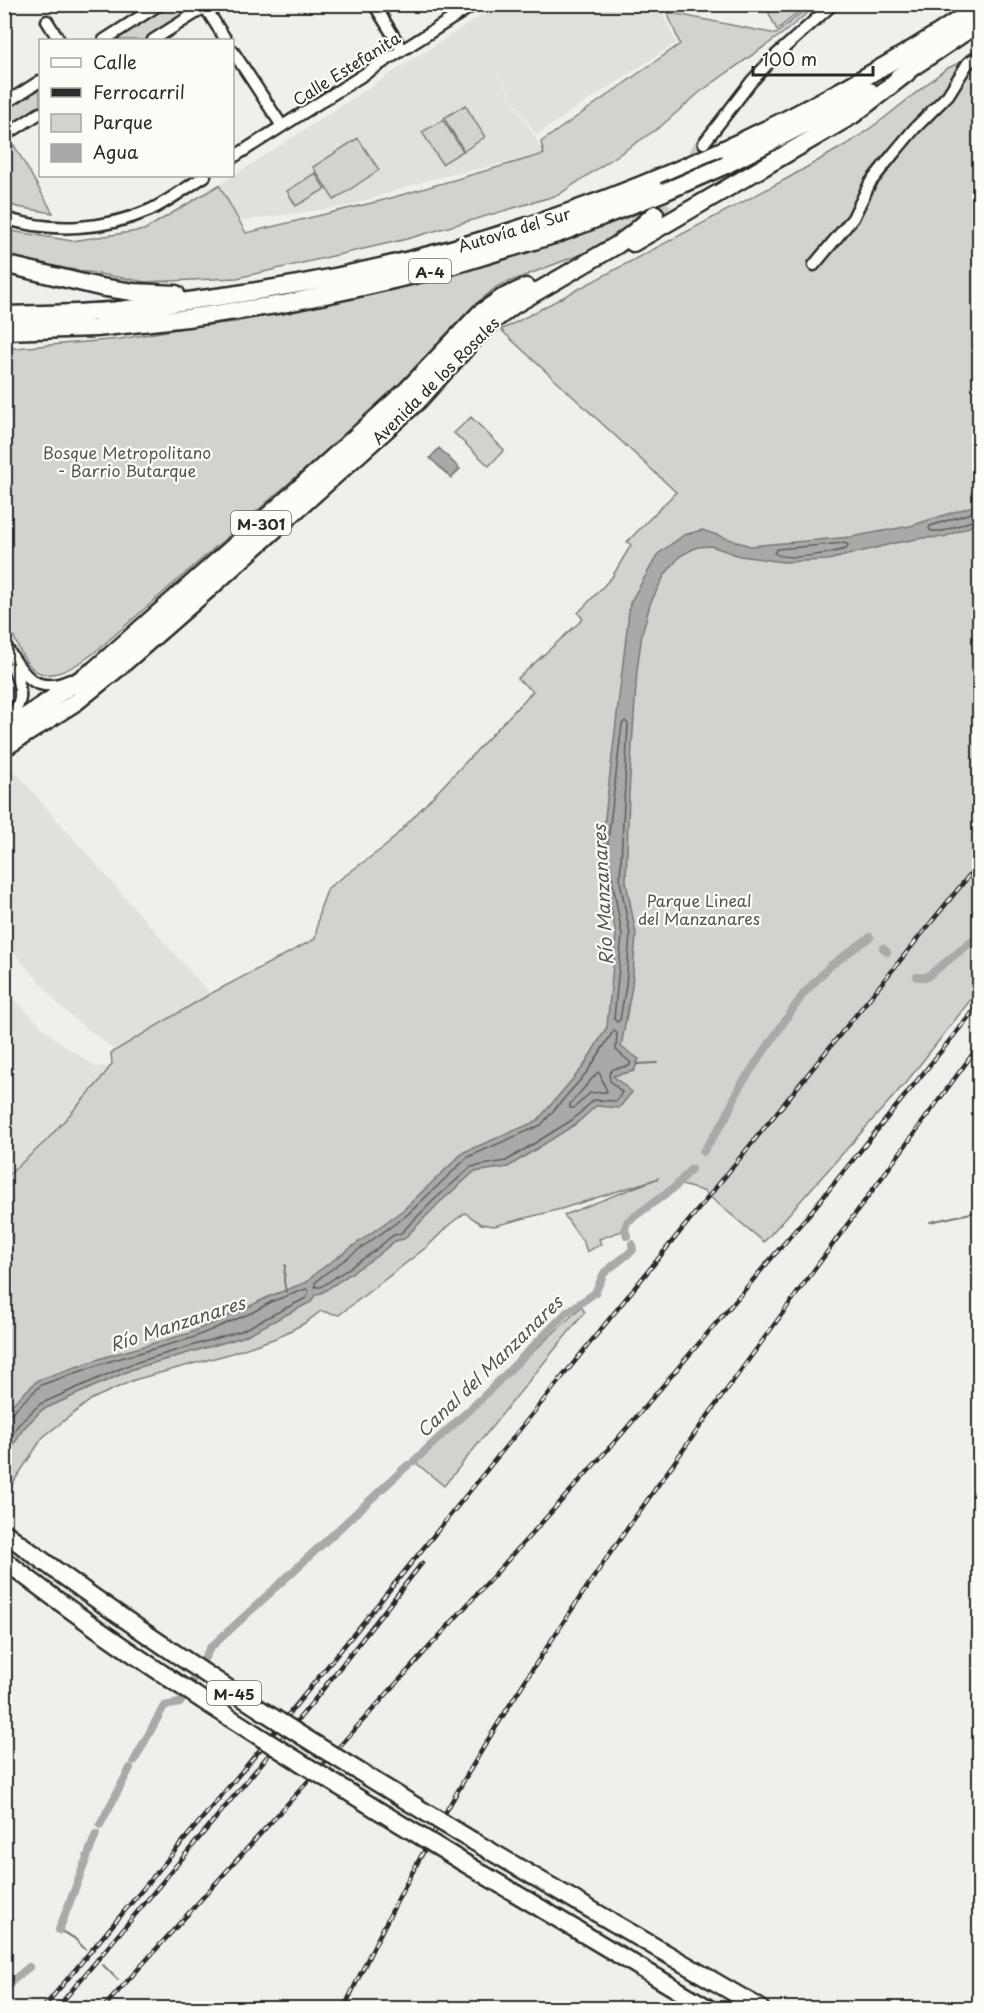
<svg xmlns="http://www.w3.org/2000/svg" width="984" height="2013" viewBox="0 0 984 2013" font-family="'Playpen Sans',sans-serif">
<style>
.built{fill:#e1e0dc}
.green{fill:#d3d2cf;stroke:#7f7e7d;stroke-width:1.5}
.water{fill:#aaa9a7;stroke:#777775;stroke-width:1.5}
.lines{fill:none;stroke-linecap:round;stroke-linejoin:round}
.shore{stroke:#5e5d5d;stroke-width:1.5}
.stream{stroke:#777775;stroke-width:2}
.canal{stroke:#aaa9a7;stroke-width:8}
.highway-tunnel{stroke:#c9c8c5;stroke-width:16;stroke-dasharray:16 8;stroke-linecap:butt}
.minor-casing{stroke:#2b2b2b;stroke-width:15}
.highway-casing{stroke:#2b2b2b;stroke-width:21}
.minor{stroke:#fdfcf7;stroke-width:10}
.highway{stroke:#fdfcf7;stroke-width:16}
.rail-casing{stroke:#2b2b2b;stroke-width:4.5}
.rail{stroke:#fdfcf7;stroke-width:2;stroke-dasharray:7;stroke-linecap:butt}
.highway-bridge-casing{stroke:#2b2b2b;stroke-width:21;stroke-linecap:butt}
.highway-bridge{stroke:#fdfcf7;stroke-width:16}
.labels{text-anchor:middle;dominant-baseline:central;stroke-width:4.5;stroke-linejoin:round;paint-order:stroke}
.shield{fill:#fdfcf7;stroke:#6a6a68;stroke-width:1.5}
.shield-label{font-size:15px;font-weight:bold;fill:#2b2b2b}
.street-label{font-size:16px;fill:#2b2b2b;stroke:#fdfcf7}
.park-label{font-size:16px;fill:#555554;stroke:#fdfcf7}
.water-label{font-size:18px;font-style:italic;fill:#575756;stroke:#fdfcf7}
</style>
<rect width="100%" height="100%" fill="#f0efeb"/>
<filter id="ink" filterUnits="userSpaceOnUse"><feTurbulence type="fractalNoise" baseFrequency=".0167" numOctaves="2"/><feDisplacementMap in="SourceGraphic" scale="12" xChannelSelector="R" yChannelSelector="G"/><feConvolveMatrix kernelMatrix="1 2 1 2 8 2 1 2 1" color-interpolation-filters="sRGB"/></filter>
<g filter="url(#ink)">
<!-- built -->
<path class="built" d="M497 5H659L676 43 536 135 491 64 545 154 432 179 348 206 242 221 230 205 219 185Z
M5 770 10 773 15 772 210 994 114 1049 77 1021 60 1006 5 942Z
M5 990 54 1038 96 1067 104 1066 111 1070 76 1113 5 1183Z"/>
<!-- green -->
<path class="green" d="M168 5H199L200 6 145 40H112Z
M765 5H807L777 30Z
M811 5H817L782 34 700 92 660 127 558 195 407 239 237 278 146 282 5 258 4 227 11 231 72 241 144 230 219 185 246 233 384 200 544 154 541 142 680 44 667 12 776 34Z
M979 50V989L908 1080 764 1242 703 1191 675 1183 625 1220 622 1231 599 1239 601 1244 587 1252 584 1243 564 1215 659 1178 561 1209 494 1226 481 1224 465 1213 450 1224 428 1246 339 1315 321 1311 305 1323 276 1338 229 1354 134 1380 92 1399 43 1437 5 1495V1178L46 1141 98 1083 112 1064 111 1053 210 994 315 939 320 909 328 888 387 845 533 691 517 679 583 619 578 613 612 577 631 545 627 542 676 492 501 330 788 178 852 141 883 119 946 69 967 59Z
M40 86V107L5 131V109Z
M465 105 485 137 464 151 444 118Z
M443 120 463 151 442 164 422 132Z
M358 138 379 170 334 200 313 167Z
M14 145 53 213 17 207 5 202V152Z
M315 173 325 189 296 206 287 191Z
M643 212 625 229 597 248 498 286 473 306 383 401 94 653C34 697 24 668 5 611L4 349 120 339 195 326 235 322 326 304 422 283 529 252Z
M471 417 504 450 489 466 454 433Z
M581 1307 585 1312 444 1486 415 1462Z"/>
<!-- water -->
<path class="water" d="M439 448 460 469 451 478 430 458Z
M979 504V523L944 537 923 538 895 543 828 560 783 562 740 556 711 546 697 547 680 556 664 576 650 604 642 634 637 670 629 793 626 881 636 934 632 986 621 1047 639 1059 634 1071 613 1076 632 1092 619 1108 596 1106 576 1124 508 1167 474 1172 438 1204 404 1239 395 1241 377 1256 323 1292 315 1295 311 1302 243 1337 133 1369 42 1410 23 1429 5 1461V1411L38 1380 105 1357 190 1333 248 1307 270 1296 307 1282 317 1272 403 1210 464 1152 537 1121 583 1067 607 1027 616 935 601 851 630 603 658 554 684 535 702 530 750 546 851 537 910 526Z"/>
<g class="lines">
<!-- shore -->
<path class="shore" d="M980 510 930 526 929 529 931 531H943L980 518
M844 543 848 545 846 549C831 553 787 562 774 553L777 549Z
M625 721 628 724 620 881 630 934 626 985 620 1020 617 1022 614 1019 622 935 607 850 622 724Z
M614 1030 617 1033 616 1050 631 1063 629 1066 613 1069 609 1074 610 1081 622 1092 617 1101 594 1100 572 1120 506 1161 471 1167 434 1200 401 1233 392 1236 373 1252 321 1287H315V1283L322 1276 407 1215 468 1157 541 1125 588 1071Z
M598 1072 600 1074 607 1092 590 1093 574 1108H570V1104Z
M4 1415 11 1413 41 1385 107 1362 192 1338 251 1313 273 1301 306 1289 309 1291 306 1298 241 1331 131 1364 40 1404 18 1425 4 1449"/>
<!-- stream -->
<path class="stream" d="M636 1064 657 1063
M930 1222 980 1211
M285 1265 284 1281 286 1292
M59 1930 74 1938 85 1949
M103 1965 118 1980"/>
<!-- canal -->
<path class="canal" d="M883 948 887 952
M917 977H927L980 935
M703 1152 725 1119 740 1086 804 993 830 966 870 937
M627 1236 625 1229 627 1222 675 1187 691 1169
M414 1461 481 1399 567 1312 595 1293 604 1273 633 1250 632 1244
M275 1588 408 1465
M134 1761 164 1706 180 1703 210 1648 271 1592
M100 1825 130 1768
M59 1930 96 1834
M4 1992 10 1983 29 1967"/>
<!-- highway-tunnel -->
<path class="highway-tunnel" d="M655 214 704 143"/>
<!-- minor casing -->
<g class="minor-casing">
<path id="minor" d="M203 4 226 40
M374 4 402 50
M47 21 59 40
M104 40 160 4
M153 40 210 4
M232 50 282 126
M4 104 40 81
M4 136 40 113
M704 143 751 82 774 57 833 4
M232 158 475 4
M4 218C52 233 104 230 150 210 169 201 187 187 205 176
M814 265 853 218 870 183 894 153 915 128 948 95 968 63 980 55
M6 647C24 674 34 696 70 680
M4 722C26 704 22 690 13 667"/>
</g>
<!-- highway casing -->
<g class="highway-casing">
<path id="highway" d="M898 77 980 22
M726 165 870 91
M633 243 853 115 907 73
M4 264 100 287 133 292 176 294
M4 315C34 314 64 314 93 312 129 310 166 304 202 299 406 273 603 212 787 119 853 85 919 48 980 5
M4 331 96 328 187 318 283 304 363 287 444 268 560 233 664 192
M4 731 94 670 286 500 407 390 480 313 502 298 526 287
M4 748 76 702 117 669 212 586 418 401 475 338 492 322 514 305 617 245 632 234 655 214
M473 1841 760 2008
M461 1861 708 2008"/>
</g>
<!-- minor -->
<use href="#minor" class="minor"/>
<!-- highway -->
<use href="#highway" class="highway"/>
<!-- rail casing -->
<g class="rail-casing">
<path id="rail" d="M43 2008 258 1752 980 862
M57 2008 312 1703 422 1563
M103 2008 620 1436 810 1213 980 1003
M344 2008C403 1882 472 1760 549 1644 617 1540 690 1440 763 1340 835 1241 907 1143 980 1044"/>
</g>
<!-- rail -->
<use href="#rail" class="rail"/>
<!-- highway-bridge casing -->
<g class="highway-bridge-casing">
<path id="highway-bridge" d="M664 192 726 165
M4 1532C154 1645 312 1744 473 1841
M4 1560C148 1672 306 1766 461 1861"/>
</g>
<!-- highway-bridge -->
<use href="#highway-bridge" class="highway-bridge"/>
</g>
</g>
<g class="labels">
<!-- shield labels -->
<g class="shield">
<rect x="409" y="259" width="42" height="24" rx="4.5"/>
<rect x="231" y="511" width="60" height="24" rx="4.5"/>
<rect x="207" y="1681" width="54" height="24" rx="4.5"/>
</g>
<g class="shield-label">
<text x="430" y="271">A-4</text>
<text x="261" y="523">M-301</text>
<text x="234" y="1693">M-45</text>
</g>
<!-- street labels -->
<g class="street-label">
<text transform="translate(346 68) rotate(-32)">Calle Estefanita</text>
<text transform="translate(514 229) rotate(-17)">Autovía del Sur</text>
<text transform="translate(435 380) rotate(-45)">Avenida de los Rosales</text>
</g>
<!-- park labels -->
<g class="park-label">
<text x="127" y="452">Bosque Metropolitano<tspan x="127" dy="18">- Barrio Butarque</tspan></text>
<text x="699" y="900">Parque Lineal<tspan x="699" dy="18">del Manzanares</tspan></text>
</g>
<!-- water labels -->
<g class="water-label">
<text transform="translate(602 895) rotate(-93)">Río Manzanares</text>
<text transform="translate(177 1323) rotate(-18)">Río Manzanares</text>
<text transform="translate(489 1366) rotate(-44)">Canal del Manzanares</text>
</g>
</g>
<!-- margin -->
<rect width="984" height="2013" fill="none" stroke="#fdfcf7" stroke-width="24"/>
<rect x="12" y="12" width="960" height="1989" fill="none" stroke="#2b2b2b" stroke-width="2" filter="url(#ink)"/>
<!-- legend -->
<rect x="39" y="39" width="195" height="138" fill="#fdfcf7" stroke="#a9a8a5" stroke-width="1.5"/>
<rect x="51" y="58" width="30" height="9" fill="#fdfcf7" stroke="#a9a8a5" stroke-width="1.5"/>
<text x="93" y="69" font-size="18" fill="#2b2b2b">Calle</text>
<rect x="51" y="88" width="30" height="9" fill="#2b2b2b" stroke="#a9a8a5" stroke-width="1.5"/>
<text x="93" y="99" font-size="18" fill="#2b2b2b">Ferrocarril</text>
<rect x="51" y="114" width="30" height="18" fill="#d3d2cf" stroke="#a9a8a5" stroke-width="1.5"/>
<text x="93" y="129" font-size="18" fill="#2b2b2b">Parque</text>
<rect x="51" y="144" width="30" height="18" fill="#aaa9a7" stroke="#a9a8a5" stroke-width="1.5"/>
<text x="93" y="159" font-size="18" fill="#2b2b2b">Agua</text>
<!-- scale -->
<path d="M753 66v9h120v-9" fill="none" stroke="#2b2b2b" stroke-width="3"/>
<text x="762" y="66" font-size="18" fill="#2b2b2b" stroke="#fdfcf7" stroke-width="4.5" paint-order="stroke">100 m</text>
</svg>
